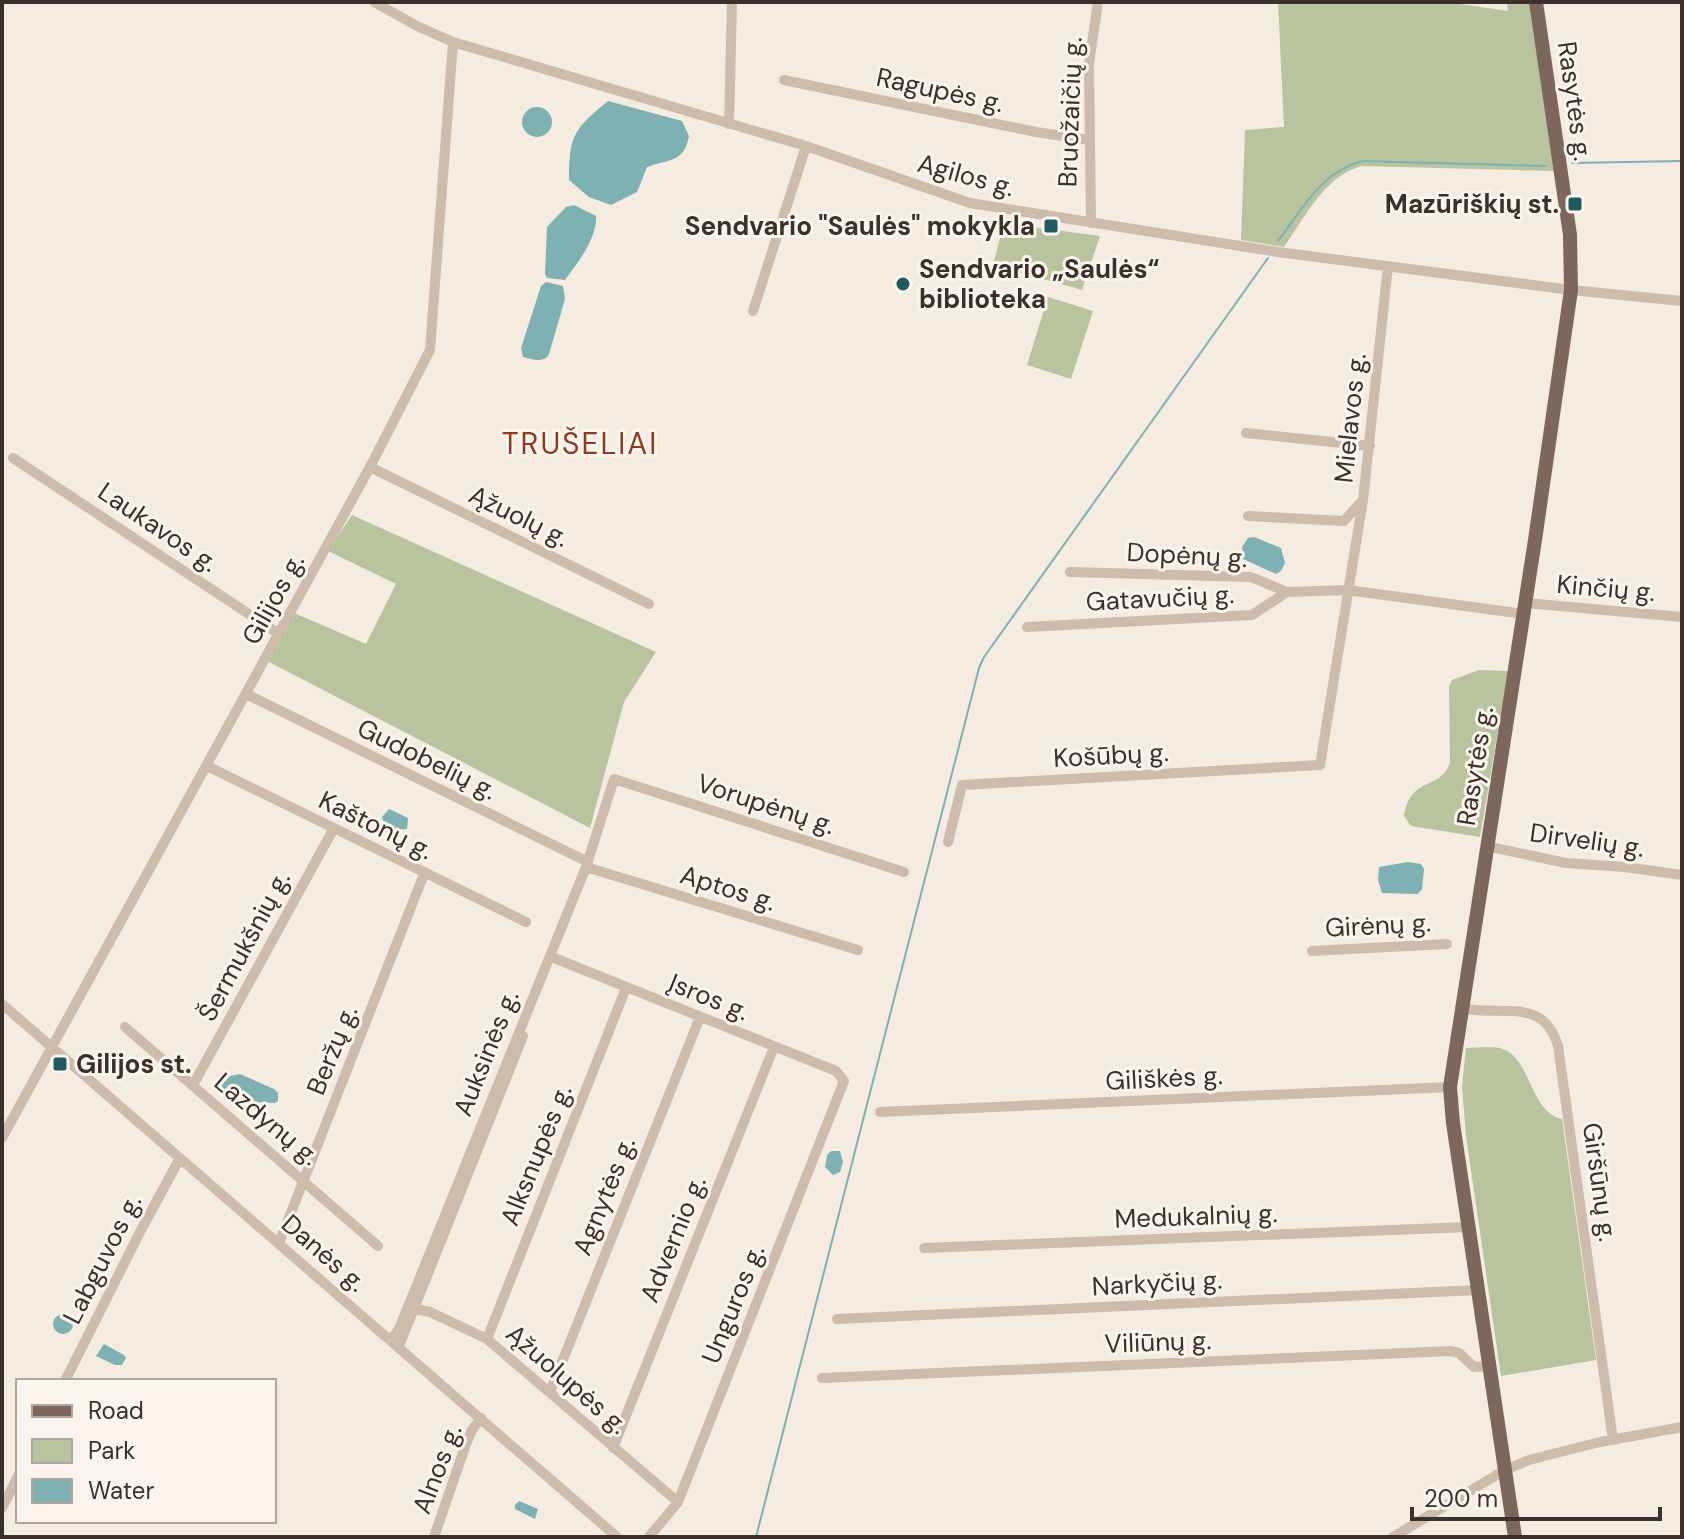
<svg xmlns="http://www.w3.org/2000/svg" width="1684" height="1539" viewBox="0 0 1684 1539" font-family="'DM Sans',sans-serif">
<style>
.green{fill:#b8c4a0}
.water{fill:#7fb0b2}
.lines{fill:none;stroke-linecap:round;stroke-linejoin:round}
.stream{stroke:#7fb0b2;stroke-width:2}
.minor{stroke:#cdbbac;stroke-width:10}
.major{stroke:#7d675c;stroke-width:14}
.poi-dot{fill:#1f5a5e;stroke:#fbf5ee;stroke-width:3}
.labels{text-anchor:middle;dominant-baseline:central;stroke-width:6;stroke-linejoin:round;paint-order:stroke}
.street-label{font-size:26px;fill:#3b302b;stroke:#fbf5ee}
.poi-label{font-size:26px;font-weight:bold;fill:#3b302b;stroke:#fbf5ee;text-anchor:end}
.quarter-label{font-size:30px;letter-spacing:2px;fill:#8c3b22;stroke:#fbf5ee}
</style>
<rect width="100%" height="100%" fill="#f4ebe1"/>
<!-- green -->
<path class="green" d="M1278 2H1447L1508 11 1507 2H1531L1558 171 1361 166C1324 177 1305 217 1284 247L1241 240 1245 130 1284 127Z
M1004 223 1100 236 1082 290 993 265Z
M1048 297 1093 311 1071 379 1027 365Z
M352 515 656 652 624 702 590 828 269 662 294 613 366 644 396 584 328 551Z
M1479 670 1508 671 1480 837 1411 826 1404 816C1411 775 1440 791 1450 763L1449 686 1452 680Z
M1466 1048C1477 1048 1493 1046 1503 1049 1531 1059 1530 1112 1562 1119L1596 1360 1501 1376 1466 1136 1462 1087Z"/>
<!-- water -->
<path class="water" d="M608 101 682 121 689 136C684 163 669 159 647 167L637 192 611 205 589 197 569 180C569 135 574 129 608 101Z
M522 122a15 15 0 1 1 30 0a15 15 0 1 1-30 0Z
M574 205 596 216C597 239 578 262 565 280L547 278 545 274 547 227 566 207Z
M546 282 563 286 565 299 549 354C543 364 532 359 523 357L521 348 541 286Z
M1254 537 1281 548 1285 563 1281 571 1276 574 1243 559 1242 547 1248 538Z
M389 809 408 818 407 829 396 830 384 824 382 817Z
M1408 862 1421 864 1424 869 1422 889 1418 894 1382 893 1378 880 1379 867Z
M240 1074 274 1089 278 1093V1101L275 1103 227 1101 223 1098 222 1084 230 1076Z
M831 1151H840L843 1162 840 1172 833 1175 825 1167 827 1155Z
M53 1324a10 10 0 1 1 20 0a10 10 0 1 1-20 0Z
M104 1344 124 1355 126 1358 122 1365H115L96 1356Z
M519 1501 538 1509 535 1519 515 1509V1505Z"/>
<g class="lines">
<!-- stream -->
<path class="stream" d="M1572 163 1682 161
M1278 241C1302 210 1322 170 1363 161L1545 166
M756 1537 979 668 984 657 1268 258"/>
<!-- minor -->
<path class="minor" d="M374 2 417 26 453 42 806 146 970 203 1278 252 1571 290 1682 301
M784 80 1036 132 1089 140
M729 124 732 2
M1091 223 1089 64 1098 2
M753 311 806 146
M1246 433 1370 446
M13 458 279 634
M370 467 649 604
M1248 516 1344 521 1363 500 1388 266
M1070 572 1251 577 1287 592 1347 590 1524 614
M1526 603 1682 617
M1027 627 1252 615 1287 592
M246 694 588 862
M207 766 526 922
M948 842 962 785 1320 765 1363 500
M1486 846 1566 863 1625 867 1682 875
M586 867 858 950
M1312 951 1447 944
M554 958 836 1071 844 1081 678 1502 649 1537
M2 1004 617 1537
M1460 1008C1503 1017 1543 996 1558 1046L1613 1440
M125 1027 378 1246
M193 1085 334 828
M880 1112 1450 1087
M2 1138 370 467 430 350 453 42
M279 1243 424 874
M924 1248 1469 1227
M415 1309 430 1312 487 1339 678 1502
M837 1319 1478 1290
M487 1339 626 988
M391 1340 399 1329 586 867 614 779 904 872
M399 1346 523 1036
M822 1378 1451 1351 1459 1353 1474 1367 1489 1366
M65 1381 141 1230 180 1158
M550 1392 700 1017
M613 1448 774 1047
M2 1508 18 1476
M434 1537 466 1444 472 1430 481 1418
M1393 1537 1505 1470 1529 1460 1600 1442 1682 1427"/>
<!-- major -->
<path class="major" d="M1515 1537 1453 1123 1450 1087 1535 540 1571 290 1570 235 1536 2"/>
</g>
<!-- markers -->
<g class="poi-dot">
<rect x="1567" y="196" width="16" height="16" rx="4"/>
<rect x="1043" y="218" width="16" height="16" rx="4"/>
<circle cx="903" cy="284" r="8"/>
<rect x="52" y="1056" width="16" height="16" rx="4"/>
</g>
<g class="labels">
<!-- street labels -->
<g class="street-label">
<text transform="translate(940 90) rotate(12)">Ragupės g.</text>
<text transform="translate(1575 101) rotate(82)">Rasytės g.</text>
<text transform="translate(1070 112) rotate(-88)">Bruožaičių g.</text>
<text transform="translate(966 175) rotate(15)">Agilos g.</text>
<text transform="translate(1350 418) rotate(-84)">Mielavos g.</text>
<text transform="translate(519 516) rotate(26)">Ąžuolų g.</text>
<text transform="translate(158 527) rotate(34)">Laukavos g.</text>
<text transform="translate(1187 555) rotate(3)">Dopėnų g.</text>
<text transform="translate(1606 588) rotate(5)">Kinčių g.</text>
<text transform="translate(1160 598) rotate(-3)">Gatavučių g.</text>
<text transform="translate(273 599) rotate(-61)">Gilijos g.</text>
<text transform="translate(1111 755) rotate(-3)">Košūbų g.</text>
<text transform="translate(427 759) rotate(26)">Gudobelių g.</text>
<text transform="translate(1475 766) rotate(-81)">Rasytės g.</text>
<text transform="translate(766 804) rotate(18)">Vorupėnų g.</text>
<text transform="translate(376 825) rotate(26)">Kaštonų g.</text>
<text transform="translate(1587 840) rotate(8)">Dirvelių g.</text>
<text transform="translate(728 888) rotate(17)">Aptos g.</text>
<text transform="translate(1378 925) rotate(-3)">Girėnų g.</text>
<text transform="translate(244 946) rotate(-62)">Šermukšnių g.</text>
<text transform="translate(709 997) rotate(22)">Įsros g.</text>
<text transform="translate(332 1050) rotate(-68)">Beržų g.</text>
<text transform="translate(486 1053) rotate(-68)">Auksinės g.</text>
<text transform="translate(1164 1078) rotate(-3)">Giliškės g.</text>
<text transform="translate(267 1119) rotate(40)">Lazdynų g.</text>
<text transform="translate(536 1155) rotate(-68)">Alksnupės g.</text>
<text transform="translate(1600 1182) rotate(82)">Giršūnų g.</text>
<text transform="translate(604 1196) rotate(-68)">Agnytės g.</text>
<text transform="translate(1196 1216) rotate(-2)">Medukalnių g.</text>
<text transform="translate(673 1239) rotate(-68)">Advernio g.</text>
<text transform="translate(324 1253) rotate(41)">Danės g.</text>
<text transform="translate(102 1259) rotate(-63)">Labguvos g.</text>
<text transform="translate(1157 1283) rotate(-3)">Narkyčių g.</text>
<text transform="translate(733 1304) rotate(-68)">Unguros g.</text>
<text transform="translate(1158 1342) rotate(-2)">Viliūnų g.</text>
<text transform="translate(567 1379) rotate(41)">Ąžuolupės g.</text>
<text transform="translate(437 1469) rotate(-69)">Alnos g.</text>
</g>
<!-- poi labels -->
<g class="poi-label">
<text x="1559" y="204">Mazūriškių st.</text>
<text x="1035" y="226">Sendvario "Saulės" mokykla</text>
<text x="919" y="269" text-anchor="start">Sendvario „Saulės“<tspan x="919" dy="30">biblioteka</tspan></text>
<text x="76" y="1064" text-anchor="start">Gilijos st.</text>
</g>
<!-- quarter labels -->
<g class="quarter-label">
<text x="580" y="443">TRUŠELIAI</text>
</g>
</g>
<!-- border -->
<rect width="1684" height="1539" fill="none" stroke="#3b302b" stroke-width="8"/>
<!-- legend -->
<rect x="16" y="1379" width="260" height="144" fill="#fbf5ee" stroke="#aea6a0" stroke-width="2"/>
<rect x="32" y="1405" width="40" height="12" fill="#7d675c" stroke="#aea6a0" stroke-width="2"/>
<text x="88" y="1419" font-size="24" fill="#3b302b">Road</text>
<rect x="32" y="1439" width="40" height="24" fill="#b8c4a0" stroke="#aea6a0" stroke-width="2"/>
<text x="88" y="1459" font-size="24" fill="#3b302b">Park</text>
<rect x="32" y="1479" width="40" height="24" fill="#7fb0b2" stroke="#aea6a0" stroke-width="2"/>
<text x="88" y="1499" font-size="24" fill="#3b302b">Water</text>
<!-- scale -->
<path d="M1412 1507v12h248v-12" fill="none" stroke="#3b302b" stroke-width="4"/>
<text x="1424" y="1507" font-size="24" fill="#3b302b" stroke="#fbf5ee" stroke-width="6" paint-order="stroke">200 m</text>
</svg>
